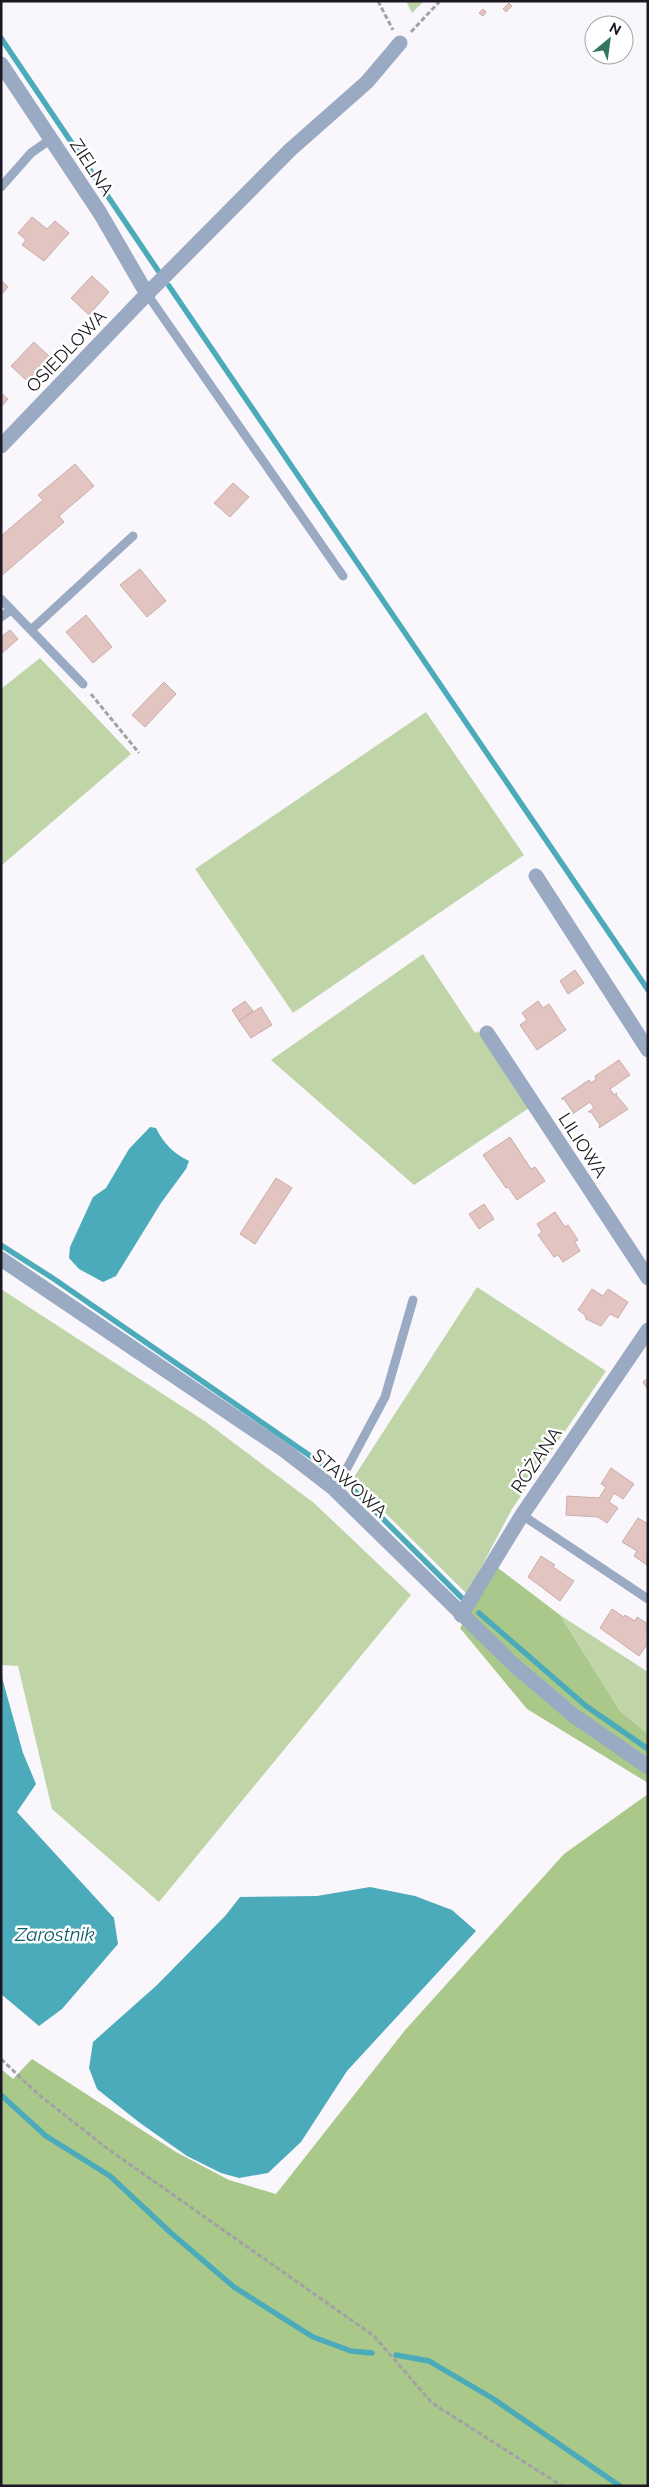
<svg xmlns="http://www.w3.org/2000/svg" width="649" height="2487" viewBox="0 0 649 2487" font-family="Raleway,sans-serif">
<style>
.green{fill:#bfd5a8}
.forest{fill:#aac889}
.water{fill:#4cabba}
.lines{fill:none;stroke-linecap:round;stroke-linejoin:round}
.stream{stroke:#4cabba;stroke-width:5.5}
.building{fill:#e2c4c1;stroke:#caaca9}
.path{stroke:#a3a0a6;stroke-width:3;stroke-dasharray:5 2.5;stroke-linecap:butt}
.lane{stroke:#9aaac3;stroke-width:9}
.street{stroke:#9aaac3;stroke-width:15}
.labels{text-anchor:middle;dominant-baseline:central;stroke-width:5;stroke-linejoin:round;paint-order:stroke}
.street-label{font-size:18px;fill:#1c1821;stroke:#fff}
.water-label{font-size:19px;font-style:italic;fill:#0c5d69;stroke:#fff}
</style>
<rect width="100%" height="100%" fill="#faf7fc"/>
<!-- green -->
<path class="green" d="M406 1H424L412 13Z
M40 658 131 754 1 866V689Z
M426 712 524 855 293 1013 195 869Z
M423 954 475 1033 478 1031 529 1108 414 1185 271 1060Z
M477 1287 606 1371 512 1509 467 1594 352 1480Z
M1 1289 206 1422 314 1503 411 1595 159 1902 52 1809 18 1666 1 1665Z
M560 1615 648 1672V1734L620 1711Z"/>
<!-- forest -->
<path class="forest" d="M498 1568 560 1615 620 1711 648 1734V1783L527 1709 460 1628Z
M648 1794V2486H1V2069L13 2079 32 2059 176 2152 229 2180 276 2194 406 2029 564 1854Z"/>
<!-- water -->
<path class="water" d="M150 1127 156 1128C164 1144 173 1153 189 1161L186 1169 161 1203 116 1276 103 1282 79 1269 69 1258 70 1247 93 1197 106 1188 129 1149Z
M1 1674 23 1753 36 1784 17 1812 114 1918 118 1944 62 2009 39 2026 1 1994Z
M370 1887 415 1896 452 1910 476 1931 347 2071 301 2142 268 2173 239 2178 221 2173 187 2156 140 2123 97 2089 89 2068 93 2042 157 1985 226 1915 240 1897 317 1896Z"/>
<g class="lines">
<!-- stream -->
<path class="stream" d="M1 38 159 272
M169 286 648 990
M1 1245 54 1279 322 1464
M352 1488 462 1598
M479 1613 586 1706 648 1749
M1 2095 46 2136 110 2176 171 2233 234 2287 313 2337 351 2351 372 2353
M396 2355 429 2361 492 2398 620 2486"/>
</g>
<!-- building -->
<path class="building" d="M509 3 512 6 506 12 503 9Z
M483 9 486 12 483 16 479 13Z
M32 217 47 229 55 221 69 233 44 261 22 245 26 240 18 233Z
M92 276 109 292 89 315 71 298Z
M1 280 8 287 1 295Z
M34 342 50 357 27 381 11 366Z
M1 393 8 399 1 407Z
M75 464 94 486 59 516 64 522 1 576V536L43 500 38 495Z
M233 483 249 497 230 517 214 503Z
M140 569 166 601 147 617 120 585Z
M86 615 112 647 93 663 66 632Z
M10 630 18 639 1 654V637Z
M164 682 176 694 145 727 132 715Z
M575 970 584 983 568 994 560 981Z
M245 1001 253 1011 239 1021 232 1010Z
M538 1001 543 1008 549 1004 566 1030 537 1050 520 1025 527 1020 522 1013Z
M261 1007 272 1025 251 1038 239 1021Z
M619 1060 630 1075 610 1089 614 1095 617 1093 616 1095 628 1109 599 1128 600 1125 591 1112H588L594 1108 590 1102 571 1115 573 1112 564 1099H561L589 1080 591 1083 596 1079 595 1076Z
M510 1137 531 1169 535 1167 545 1181 517 1200 508 1187 506 1188 483 1155Z
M276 1178 292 1188 255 1244 240 1234Z
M484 1204 494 1219 479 1229 469 1214Z
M555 1212 565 1227 568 1225 578 1240 575 1242 580 1251 563 1262 558 1255 554 1257 538 1235 542 1232 537 1224Z
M592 1289 603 1296 608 1289 628 1302 618 1318 610 1314 601 1326 586 1319 585 1315 578 1310Z
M648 1378V1390L643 1382Z
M611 1468 634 1484 623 1499 614 1493 609 1502 618 1508 607 1523 598 1517 566 1515 567 1496 599 1498 606 1487 601 1484Z
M638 1518 648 1524 647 1565 634 1556 637 1551 622 1542Z
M541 1556 555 1565 553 1567 574 1581 560 1601 528 1577Z
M612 1609 624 1617 625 1615 635 1621 637 1617 648 1624 645 1628 648 1629V1643L639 1656 600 1628Z"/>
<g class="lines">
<!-- path -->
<path class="path" d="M378 1 393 30
M411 32 440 1
M91 694 139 753
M1 2059 38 2094 108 2149 374 2336 432 2403 562 2486"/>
<!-- lane -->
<path class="lane" d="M1 187 31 153 51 139
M147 294 343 576
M1 599 83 684
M1 617 11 610
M31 630 133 536
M332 1487 346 1470 385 1397 413 1300
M522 1515 648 1599"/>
<!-- street -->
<path class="street" d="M1 64 100 213 147 294
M1 446 147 294 290 150 367 82 400 43
M536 876 648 1050
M487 1033 648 1278
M1 1259 284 1450 332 1487 514 1665 573 1715 648 1767
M461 1615 522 1515 648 1330"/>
</g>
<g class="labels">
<!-- street labels -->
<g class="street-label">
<text transform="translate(92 167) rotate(57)">ZIELNA</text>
<text transform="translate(66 351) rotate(-46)">OSIEDLOWA</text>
<text transform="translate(583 1145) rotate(57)">LILIOWA</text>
<text transform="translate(536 1460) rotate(-56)">RÓŻANA</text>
<text transform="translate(350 1483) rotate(42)">STAWOWA</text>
</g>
<!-- water labels -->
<g class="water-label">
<text x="55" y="1934">Zarostnik</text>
</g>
</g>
<!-- border -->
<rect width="649" height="2487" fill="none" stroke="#1c1821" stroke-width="5"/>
<!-- north arrow -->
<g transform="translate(609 40) rotate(29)"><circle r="24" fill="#ffffff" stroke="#a4a3a6"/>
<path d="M0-4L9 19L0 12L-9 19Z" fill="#347564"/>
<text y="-8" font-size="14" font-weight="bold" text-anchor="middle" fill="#1c1821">N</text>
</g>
</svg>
